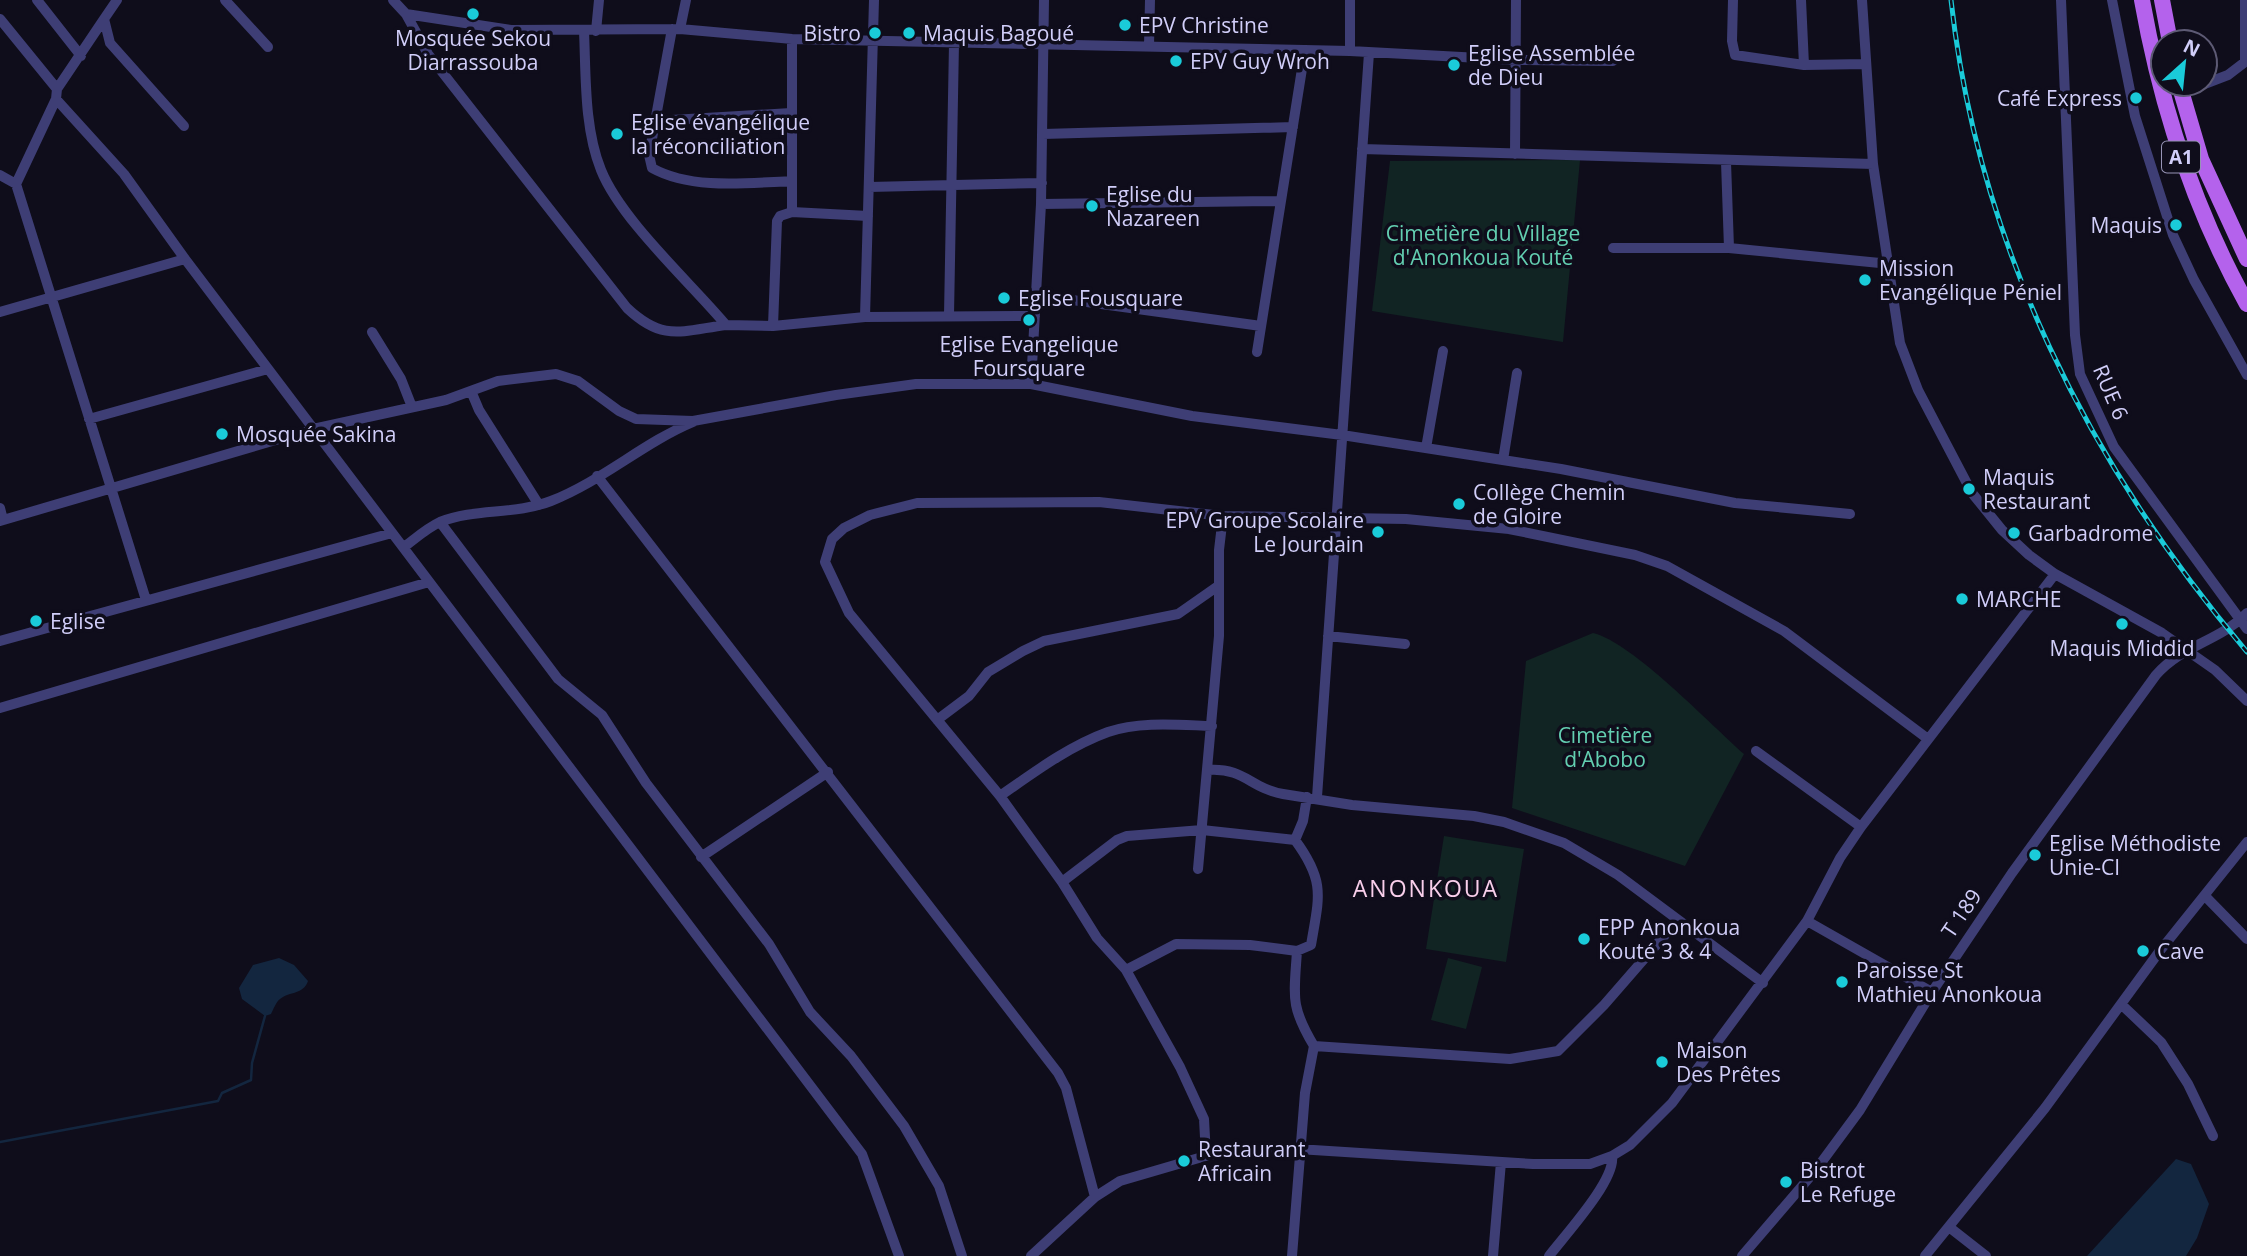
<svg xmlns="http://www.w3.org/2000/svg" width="2247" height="1256" viewBox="0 0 2247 1256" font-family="'Open Sans',sans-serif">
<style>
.green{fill:#112423}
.water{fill:#13263f}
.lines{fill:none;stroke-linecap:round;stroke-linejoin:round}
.stream{stroke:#13263f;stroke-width:2.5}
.minor{stroke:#3e3e75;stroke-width:10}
.primary{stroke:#b462ec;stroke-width:16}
.rail-casing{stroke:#1acbd9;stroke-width:5}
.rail{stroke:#0f0d1b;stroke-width:2.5;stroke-dasharray:8;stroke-linecap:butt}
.poi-dot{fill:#1acbd9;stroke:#0f0d1b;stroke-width:2.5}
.labels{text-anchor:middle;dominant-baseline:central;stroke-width:7;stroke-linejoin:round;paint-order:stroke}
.shield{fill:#0f0d1b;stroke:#9794b6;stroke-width:2}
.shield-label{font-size:19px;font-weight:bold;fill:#d1cef9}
.poi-label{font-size:21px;fill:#d1cef9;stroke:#0f0d1b;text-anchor:start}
.park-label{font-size:21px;fill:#63cfb1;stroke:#0f0d1b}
.street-label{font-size:21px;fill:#d1cef9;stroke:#0f0d1b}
.neighbourhood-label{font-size:23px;letter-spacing:2px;fill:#f9cfeb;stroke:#0f0d1b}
</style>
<rect width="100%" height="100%" fill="#0f0d1b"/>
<!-- green -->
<path class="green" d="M1580 160 1563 342 1372 311 1390 161Z
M1593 633C1632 642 1711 725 1744 754L1685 866 1512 808 1526 661Z
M1444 836 1524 849 1506 962 1426 949Z
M1448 958 1482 967 1466 1029 1431 1020Z"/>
<!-- water -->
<path class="water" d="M279 958 294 965 308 981C303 995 290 991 280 999 276 1002 273 1010 271 1014L265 1016 242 999 239 988 253 965Z
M2176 1159 2191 1164 2209 1204 2197 1238 2186 1256H2087Z"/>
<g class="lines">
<!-- stream -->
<path class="stream" d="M0 1142 218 1101 222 1093 251 1080 252 1063 265 1016"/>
<!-- minor -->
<path class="minor" d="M37 0 81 56
M117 0 104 19 110 43 184 126
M225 0 268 47
M393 0 406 14 511 30 680 29 792 39 1350 51 1517 60 1613 61
M1733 0 1732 41 1735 55 1804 65 1865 64
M1801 0 1804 65
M1862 0 1873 164 1900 343 1918 390 1972 493 2002 530 2029 555 2055 574 2162 633 2215 670 2247 701
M2061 0 2075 335 2080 374 2114 447 2247 629
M2112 0 2135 116 2173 235 2194 280 2247 375
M406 14 428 54 627 308C663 342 681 331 726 325
M0 19 57 89
M104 19 57 89 56 99 16 184 146 600
M672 29 649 155 652 168C691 190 748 183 792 181
M680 29 686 0
M584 31C586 75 584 128 601 170 621 220 690 282 726 325L773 326 865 317 1035 316
M596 31 599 0
M1149 46 1150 0
M1350 51V0
M2181 93 2228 75 2245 62V0
M56 99 124 174 185 259 862 1154 899 1256
M655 121 791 113
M1043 134 1293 127
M1362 149 1873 164
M1515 154 1516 0
M1726 162 1729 248
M0 175 16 184
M869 187 1042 183
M1041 204 1281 201
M792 212 868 216
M1613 248H1729L1890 264
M1036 295 1261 326
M0 312 185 259
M949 315 954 43
M865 317 874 0
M773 326 777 221 780 216 792 212V39
M372 332 401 379 412 407
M1257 352 1305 50
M1031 384 1041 204 1044 0
M471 391 479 410 539 505
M89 419 268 369
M1426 448 1443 351
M1503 460 1517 373
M597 476 1058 1073 1066 1088 1095 1197
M0 508 3 520
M0 521 313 429 446 400 498 381 556 374 578 381 619 411 636 419 693 421 836 395 916 384H1031L1192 416 1342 435 1561 469 1735 503 1850 514
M440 522 558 679 602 715 646 783 769 944 810 1012 851 1056 904 1126 939 1186 962 1256
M404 547C416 538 427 528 440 522 475 508 515 515 551 501 602 481 643 443 693 422
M1328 636 1405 644
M0 641 392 533
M0 708 429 582
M937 720 969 696 988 672 1023 651 1044 641 1178 614 1218 586
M1756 751 1861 827
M1209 770C1245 768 1250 788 1283 794L1352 805 1474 816 1504 822 1564 843 1618 875 1763 983
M1000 796C1033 773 1069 746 1108 732 1140 721 1179 725 1212 726
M1317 797 1369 53
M1295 840 1303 821 1307 797
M701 857 828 772
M1198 869 1219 636V550L1223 516
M1062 882 1097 938 1126 970 1180 1067 1204 1119 1206 1156
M2205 896 2247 939
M1807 921 1932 992
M1126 970 1176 944 1250 945 1297 951 1311 945C1319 897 1326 882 1295 840L1202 830 1127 836 1117 840 1062 882 1000 796 849 613 825 562 832 539 844 528 870 515 917 503 1099 502 1223 516 1406 519 1509 529 1635 555 1667 566 1784 631 1928 739
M2121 1004 2161 1042 2188 1084 2213 1136
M1314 1046 1510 1059 1558 1051 1604 1005 1678 920
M1949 1227 1986 1256
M1031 1256 1095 1197 1120 1181 1209 1155 1282 1148 1533 1164H1590L1612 1156 1630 1145 1672 1103 1807 921 1840 858 1861 827 2055 574
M1292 1256 1305 1093 1314 1046C1290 1006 1294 997 1297 951
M1493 1256 1501 1162
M1549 1256C1565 1235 1616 1180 1612 1156
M1742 1256 1815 1171 1860 1110 1932 992 2012 873 2156 675C2182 645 2220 641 2247 613
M1925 1256 2045 1108 2159 952 2247 842"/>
<!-- primary -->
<path class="primary" d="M2142 0C2161 107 2194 209 2247 304
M2162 0 2170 42
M2179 84 2201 159 2247 259"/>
<!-- rail casing -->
<g class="rail-casing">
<path id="rail" d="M1951 0C1978 245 2089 465 2247 652"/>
</g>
<!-- rail -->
<use href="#rail" class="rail"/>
</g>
<!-- markers -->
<g class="poi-dot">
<circle cx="473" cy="14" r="7"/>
<circle cx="1125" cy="25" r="7"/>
<circle cx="875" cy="33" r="7"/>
<circle cx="909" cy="33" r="7"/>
<circle cx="1176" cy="61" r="7"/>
<circle cx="1454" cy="65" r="7"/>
<circle cx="2136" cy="98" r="7"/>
<circle cx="617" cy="134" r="7"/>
<circle cx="1092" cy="206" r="7"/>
<circle cx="2176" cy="225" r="7"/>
<circle cx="1865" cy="280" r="7"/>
<circle cx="1004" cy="298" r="7"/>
<circle cx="1029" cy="320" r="7"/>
<circle cx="222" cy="434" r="7"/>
<circle cx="1969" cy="489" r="7"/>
<circle cx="1459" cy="504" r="7"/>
<circle cx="1378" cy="532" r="7"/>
<circle cx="2014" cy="533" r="7"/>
<circle cx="1962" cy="599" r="7"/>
<circle cx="36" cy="621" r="7"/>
<circle cx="2122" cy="624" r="7"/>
<circle cx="2035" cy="855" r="7"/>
<circle cx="1584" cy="939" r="7"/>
<circle cx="2143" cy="951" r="7"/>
<circle cx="1842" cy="982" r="7"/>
<circle cx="1662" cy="1062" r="7"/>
<circle cx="1184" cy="1161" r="7"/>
<circle cx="1786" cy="1182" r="7"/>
</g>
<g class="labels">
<!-- shield labels -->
<rect class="shield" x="2162" y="141.5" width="38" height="31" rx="5"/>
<g class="shield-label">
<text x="2181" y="157">A1</text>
</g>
<!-- poi labels -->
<g class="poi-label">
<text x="1139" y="25">EPV Christine</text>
<text x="861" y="33" text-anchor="end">Bistro</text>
<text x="923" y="33">Maquis Bagoué</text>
<text x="473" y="38" text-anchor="middle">Mosquée Sekou<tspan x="473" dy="24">Diarrassouba</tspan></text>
<text x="1468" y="53">Eglise Assemblée<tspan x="1468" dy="24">de Dieu</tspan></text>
<text x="1190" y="61">EPV Guy Wroh</text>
<text x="2122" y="98" text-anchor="end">Café Express</text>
<text x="631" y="122">Eglise évangélique<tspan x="631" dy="24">la réconciliation</tspan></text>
<text x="1106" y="194">Eglise du<tspan x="1106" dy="24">Nazareen</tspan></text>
<text x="2162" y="225" text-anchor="end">Maquis</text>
<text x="1879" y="268">Mission<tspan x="1879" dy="24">Evangélique Péniel</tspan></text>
<text x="1018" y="298">Eglise Fousquare</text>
<text x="1029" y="344" text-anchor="middle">Eglise Evangelique<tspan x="1029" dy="24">Foursquare</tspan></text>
<text x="236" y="434">Mosquée Sakina</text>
<text x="1983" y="477">Maquis<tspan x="1983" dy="24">Restaurant</tspan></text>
<text x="1473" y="492">Collège Chemin<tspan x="1473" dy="24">de Gloire</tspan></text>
<text x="1364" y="520" text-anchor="end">EPV Groupe Scolaire<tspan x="1364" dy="24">Le Jourdain</tspan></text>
<text x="2028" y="533">Garbadrome</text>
<text x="1976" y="599">MARCHE</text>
<text x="50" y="621">Eglise</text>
<text x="2122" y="648" text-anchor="middle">Maquis Middid</text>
<text x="2049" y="843">Eglise Méthodiste<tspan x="2049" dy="24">Unie-CI</tspan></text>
<text x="1598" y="927">EPP Anonkoua<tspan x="1598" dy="24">Kouté 3 &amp; 4</tspan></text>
<text x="2157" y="951">Cave</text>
<text x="1856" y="970">Paroisse St<tspan x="1856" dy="24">Mathieu Anonkoua</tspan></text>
<text x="1676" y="1050">Maison<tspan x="1676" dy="24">Des Prêtes</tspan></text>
<text x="1198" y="1149">Restaurant<tspan x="1198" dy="24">Africain</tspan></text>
<text x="1800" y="1170">Bistrot<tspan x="1800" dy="24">Le Refuge</tspan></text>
</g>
<!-- park labels -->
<g class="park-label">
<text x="1483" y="233">Cimetière du Village<tspan x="1483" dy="24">d'Anonkoua Kouté</tspan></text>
<text x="1605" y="735">Cimetière<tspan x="1605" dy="24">d'Abobo</tspan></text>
</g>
<!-- street labels -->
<g class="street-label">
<text transform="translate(2111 392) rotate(67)">RUE 6</text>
<text transform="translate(1961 913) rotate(-56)">T 189</text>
</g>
<!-- neighbourhood labels -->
<g class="neighbourhood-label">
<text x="1426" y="888">ANONKOUA</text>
</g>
</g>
<!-- north arrow -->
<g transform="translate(2184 63) rotate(27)"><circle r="33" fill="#0f0d1b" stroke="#5d5a74" stroke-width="2"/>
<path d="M0-5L12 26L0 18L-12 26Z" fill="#1acbd9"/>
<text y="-10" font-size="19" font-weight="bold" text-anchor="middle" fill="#d1cef9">N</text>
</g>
</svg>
